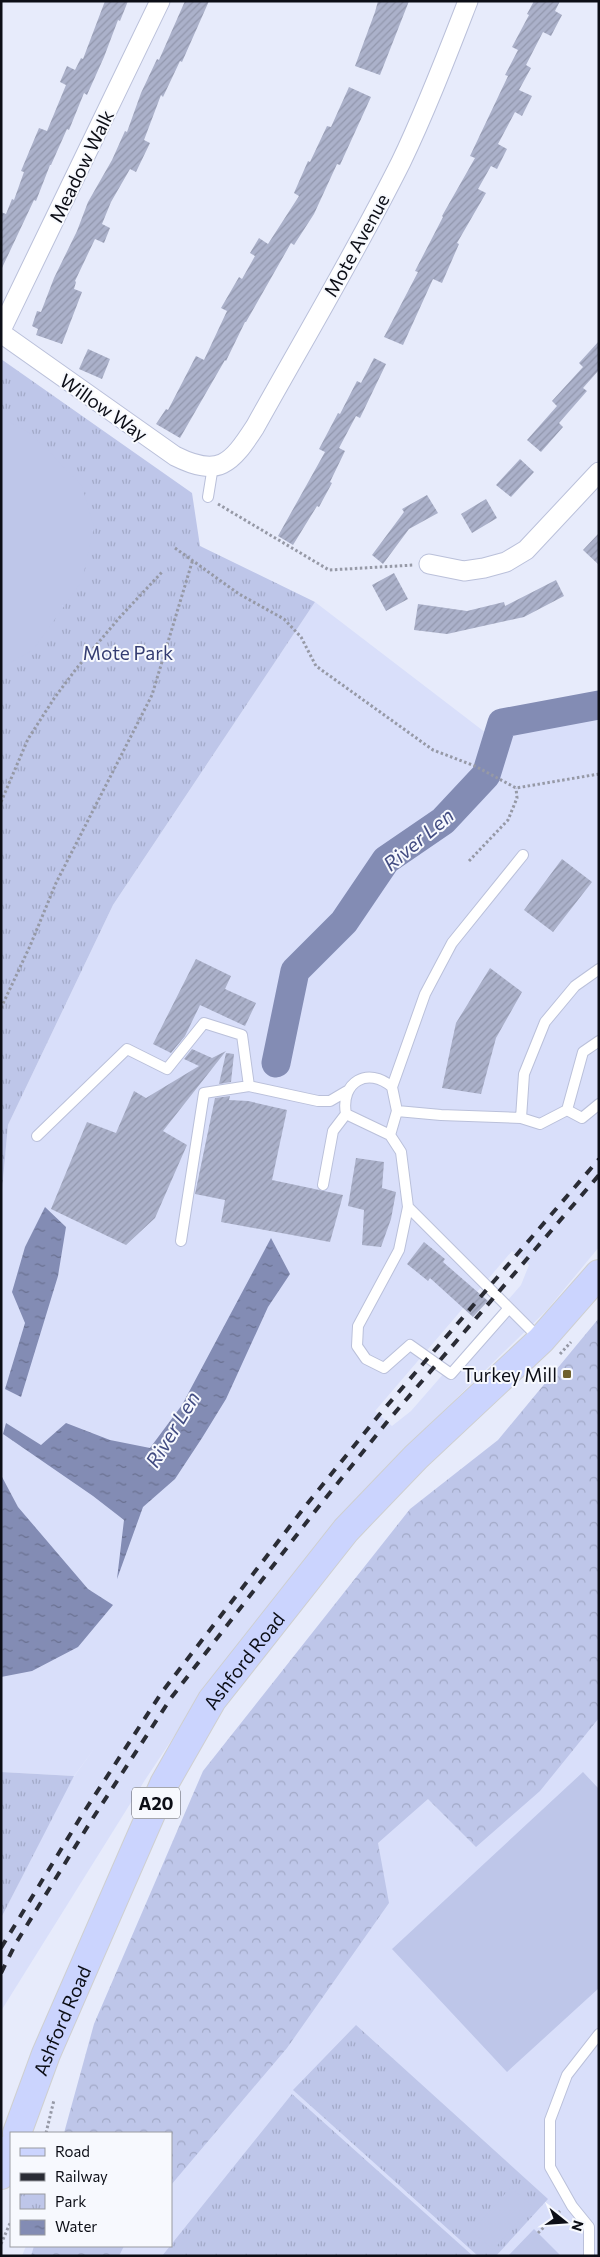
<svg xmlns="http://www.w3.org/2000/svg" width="600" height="2257" viewBox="0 0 600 2257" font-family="Commissioner,sans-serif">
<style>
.built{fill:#d9dffa;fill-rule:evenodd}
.forest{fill:url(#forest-crowns)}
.park{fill:url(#park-tufts)}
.pitch{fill:#bec6e9}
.water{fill:url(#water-ripples)}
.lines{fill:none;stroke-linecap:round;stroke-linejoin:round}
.river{stroke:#838cb4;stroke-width:29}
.building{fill:url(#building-hatch)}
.service-casing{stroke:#bac0da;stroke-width:12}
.minor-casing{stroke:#bac0da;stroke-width:21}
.primary-casing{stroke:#cecfd0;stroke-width:30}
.path{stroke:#9699a6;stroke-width:3;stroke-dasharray:2.5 2.5;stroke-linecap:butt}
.service{stroke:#fff;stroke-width:10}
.minor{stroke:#fff;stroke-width:19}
.primary{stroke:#cbd4fe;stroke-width:28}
.rail{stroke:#2a2c35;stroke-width:4;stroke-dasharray:9 9;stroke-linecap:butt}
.poi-dot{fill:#6f612e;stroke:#f7f9fe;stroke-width:2}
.labels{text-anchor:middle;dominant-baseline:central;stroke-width:4;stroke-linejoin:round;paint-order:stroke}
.shield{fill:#f7f9fe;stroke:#52545c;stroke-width:1}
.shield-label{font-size:18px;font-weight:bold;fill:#0c0e16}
.street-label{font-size:19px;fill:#0c0e16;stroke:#f7f9fe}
.park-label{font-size:19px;fill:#353d72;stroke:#f7f9fe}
.poi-label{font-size:19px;fill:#0c0e16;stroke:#f7f9fe;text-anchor:end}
.water-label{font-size:20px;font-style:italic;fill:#424c82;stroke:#f7f9fe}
</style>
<defs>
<pattern id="forest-crowns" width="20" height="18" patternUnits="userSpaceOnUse" patternTransform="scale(1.25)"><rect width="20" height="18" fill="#bec6e9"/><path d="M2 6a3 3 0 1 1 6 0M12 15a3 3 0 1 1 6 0" fill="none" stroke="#a2a9c7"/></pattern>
<pattern id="park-tufts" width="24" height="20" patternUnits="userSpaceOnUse" patternTransform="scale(1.25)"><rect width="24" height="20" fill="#bec6e9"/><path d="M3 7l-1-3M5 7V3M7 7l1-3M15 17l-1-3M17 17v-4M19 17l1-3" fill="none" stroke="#a2a9c7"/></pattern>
<pattern id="water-ripples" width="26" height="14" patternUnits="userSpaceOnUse" patternTransform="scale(1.25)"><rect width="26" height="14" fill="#838cb4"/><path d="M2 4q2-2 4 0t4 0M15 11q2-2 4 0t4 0" fill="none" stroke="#6a7191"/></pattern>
<pattern id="building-hatch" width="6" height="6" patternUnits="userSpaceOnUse" patternTransform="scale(1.25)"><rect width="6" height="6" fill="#abb1ca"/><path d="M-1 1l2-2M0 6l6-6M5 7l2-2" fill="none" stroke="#9297ad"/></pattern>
</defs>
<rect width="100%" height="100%" fill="#e7ebfb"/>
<!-- built -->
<path class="built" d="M315 602 486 733 599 719V1247L547 1310 431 1423 220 1667 145 1780 1 2011V1918L70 1782 97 1745 74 1776 1 1772V1201L8 1125 113 905ZM512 1251 529 1265 521 1285 411 1411 392 1426 375 1411Z
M599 1395V2256H22L26 2246H171V2133Z"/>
<!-- forest -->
<path class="forest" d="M599 1318V1718L540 1791 476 1847 428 1799 378 1843 389 1903 287 2048 171 2185V2133H64L94 2024 203 1771 410 1509 498 1440Z
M34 2246H124L119 2256H31Z"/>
<!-- park -->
<path class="park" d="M1 359 192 493 200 546 315 602 113 905 8 1125 1 1201Z
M1 1772 74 1776 1 1918Z
M356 2025 548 2199 496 2256H478L293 2090Z
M292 2094 473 2256H162Z"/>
<!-- pitch -->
<path class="pitch" d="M1 417 33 435 82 486 94 527 82 581 33 650 1 668Z
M583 1772 599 1789V1988L507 2072 392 1949Z
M511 2187 532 2206 493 2250 472 2231Z
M534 2229 561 2256H508Z"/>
<!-- water -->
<path class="water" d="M45 1207 66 1227 58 1276 21 1397 5 1389 25 1323 12 1292 25 1247Z
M271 1238 290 1274 268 1307 226 1399 202 1438 175 1479 143 1507 117 1579 124 1520 93 1496 3 1434 6 1423 41 1445 66 1423 110 1440 150 1448 182 1405Z
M1 1475 18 1507 88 1589 113 1605 78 1647 32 1671 1 1677Z"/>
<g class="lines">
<!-- river -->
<path class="river" d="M276 1063 295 971 344 922 386 860 443 821 486 775 502 723 599 705"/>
</g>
<!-- building -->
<path class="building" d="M105 1H128L120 21 118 20 104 57 87 95 84 93 69 130 67 129 51 165H50L36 201 34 200 1 270V212L6 214 12 199 14 200 24 172 21 171 39 128 47 131 66 85 60 82 67 66 75 70 81 58 83 59Z
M185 1H209L182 62 180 61 163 97 161 95 144 140 150 143 136 172 130 169 111 202 102 224 110 228 104 243 95 239 75 281 76 282 74 289 82 292 62 344 36 335 38 329 32 326 37 311 41 312 54 278 77 231 88 202 112 160 125 131 127 132 141 93 157 59 159 60Z
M378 1H409L380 75 355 66 375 12Z
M534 1H560L555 11 562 15 551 36 543 32 526 65 531 68 519 90 532 96 522 116 515 112 498 144 507 149 497 169 491 166 478 189 486 193 457 243 459 244 442 283 433 279 403 345 384 337 418 272 415 271 443 217 442 216 475 158 470 156 508 76 505 75 518 50 512 47 529 15 527 14Z
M349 87 371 97 340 165 337 164 314 214 294 245 291 243 246 322H245L226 361 225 360 180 438 156 424 166 409 168 410 196 356 204 360 227 311 221 308 239 277 242 279 255 256 250 253 259 238 268 244 299 196 294 193 308 161 310 162 327 126 331 127Z
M599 341V370L583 388 587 391 559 423 563 427 541 452 527 440 557 406 552 401 583 367 579 363Z
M88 349 110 359 102 379 79 369Z
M374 358 386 364 360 418 356 416 339 448 345 451 330 482 332 483 319 507 317 506 293 545 278 536 325 452 319 449 338 413 340 414 357 381 361 383Z
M520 459 534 472 511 497 496 485Z
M427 495 438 513 409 529 383 564 372 555 404 512 402 509Z
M486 499 497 518 472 533 461 514Z
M599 533V565L583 550Z
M394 573 408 599 386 611 372 585Z
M556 580 564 596 524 617 447 634 414 630 418 604 467 611 504 602 505 606Z
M562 859 592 882 553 932 524 910Z
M196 959 231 976 225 989 256 1003 245 1026 200 1005 185 1036 171 1053 153 1044Z
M490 968 522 992 496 1038 481 1094 442 1088 456 1023Z
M192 1049 212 1058 226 1051 163 1131 187 1145 155 1218 126 1245 51 1209 87 1122 116 1133 134 1091 146 1098 199 1066 184 1059Z
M226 1053 234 1054 231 1082 219 1084Z
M230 1096 229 1100 248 1101 287 1110 272 1180 343 1195 330 1242 221 1222 225 1200 195 1194 215 1098Z
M356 1158 384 1162 382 1188 396 1192 391 1219 381 1247 362 1245 364 1210 348 1206Z
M424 1242 445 1259 443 1262 488 1301 473 1317 430 1278 428 1281 407 1264Z"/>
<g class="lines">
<!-- service casing -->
<g class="service-casing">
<path id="service" d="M208 497 213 466
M392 1087 425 994 452 943 523 855
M567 1110 582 1118 599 1104
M397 1111 441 1115 521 1118 540 1124 567 1110 583 1052 599 1041
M521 1118 524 1074 545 1022 575 986 599 969
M390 1135 401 1152 408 1207 541 1340
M37 1136 127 1049 167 1069 204 1023 242 1035 249 1086 318 1101H330L347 1091
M323 1185 333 1131 346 1114C340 1082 368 1066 392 1087L397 1111 390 1135 346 1114
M408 1207 399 1250 358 1326 357 1346 366 1359 384 1368 410 1345 451 1374 509 1308
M181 1241 204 1093 249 1086
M589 2256V2227L572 2206 550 2167V2120L567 2075 599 2034"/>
</g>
<!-- minor casing -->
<g class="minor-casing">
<path id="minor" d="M1 330 160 1
M1 333 175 456C219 478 231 464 255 427 304 339 356 252 401 162 426 110 447 55 468 1
M429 564 464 571 484 568 506 562 526 550 599 472"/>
</g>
<!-- primary casing -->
<g class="primary-casing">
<g id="primary">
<path id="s1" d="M17 2133 46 2054 164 1784 212 1700 346 1530 416 1457 541 1340 599 1274"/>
<path d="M1 2175 11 2148"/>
</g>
</g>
<!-- path -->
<path class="path" d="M218 504 329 570 414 565
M175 548 239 594 284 619 301 637 316 666 433 750 475 766 516 788 599 774
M1 802 28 739 55 697 76 669 120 617 163 571
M469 861 508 820 517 798 516 788
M1 1008 30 946 56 883 152 695 193 559
M560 1354 571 1342
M46 2133 54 2100
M538 2233 560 2211
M1 2244 11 2221"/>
<!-- service -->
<use href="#service" class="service"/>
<!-- minor -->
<use href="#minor" class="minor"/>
<!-- primary -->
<use href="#primary" class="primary"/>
<!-- rail -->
<path class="rail" d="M1 1948 82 1815 162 1692 307 1504 379 1415 599 1159
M1 1973 16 1943 91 1821 171 1698 316 1510 387 1422 599 1175"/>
</g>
<!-- markers -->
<rect class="poi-dot" x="562" y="1369" width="10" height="10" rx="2.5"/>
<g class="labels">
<!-- shield labels -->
<rect class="shield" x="132" y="1787.5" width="48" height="31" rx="4"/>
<g class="shield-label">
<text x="156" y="1803">A20</text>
</g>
<!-- street labels -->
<g class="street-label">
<text transform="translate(81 166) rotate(-64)">Meadow Walk</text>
<text transform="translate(356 245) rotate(-61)">Mote Avenue</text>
<text transform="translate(104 407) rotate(35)">Willow Way</text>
<text stroke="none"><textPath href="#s1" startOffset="526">Ashford Road</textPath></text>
<text stroke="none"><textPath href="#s1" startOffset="121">Ashford Road</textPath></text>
</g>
<!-- park labels -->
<g class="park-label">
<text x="128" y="652">Mote Park</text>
</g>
<!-- poi labels -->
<g class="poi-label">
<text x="557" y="1374">Turkey Mill</text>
</g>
<!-- water labels -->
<g class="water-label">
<text transform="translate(418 839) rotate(-40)">River Len</text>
<text transform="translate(172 1429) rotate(-59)">River Len</text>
</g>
</g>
<!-- border -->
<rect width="600" height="2257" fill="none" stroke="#0c0e16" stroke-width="5"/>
<!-- legend -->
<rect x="10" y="2132" width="162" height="115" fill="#f7f9fe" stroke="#999ba1"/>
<rect x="20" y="2148" width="25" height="8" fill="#cbd4fe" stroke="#999ba1"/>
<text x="55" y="2157" font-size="15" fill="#0c0e16">Road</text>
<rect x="20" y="2173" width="25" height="8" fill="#2a2c35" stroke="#999ba1"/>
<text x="55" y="2182" font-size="15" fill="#0c0e16">Railway</text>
<rect x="20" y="2194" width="25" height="15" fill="url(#park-tufts)" stroke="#999ba1"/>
<text x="55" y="2207" font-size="15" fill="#0c0e16">Park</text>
<rect x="20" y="2220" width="25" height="15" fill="url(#water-ripples)" stroke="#999ba1"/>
<text x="55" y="2232" font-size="15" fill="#0c0e16">Water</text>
<!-- north arrow -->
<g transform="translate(565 2222) rotate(107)" stroke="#f7f9fe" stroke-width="4" paint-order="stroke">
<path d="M0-4L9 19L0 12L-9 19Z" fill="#0c0e16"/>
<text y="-8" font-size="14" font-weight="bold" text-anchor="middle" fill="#0c0e16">N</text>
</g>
</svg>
